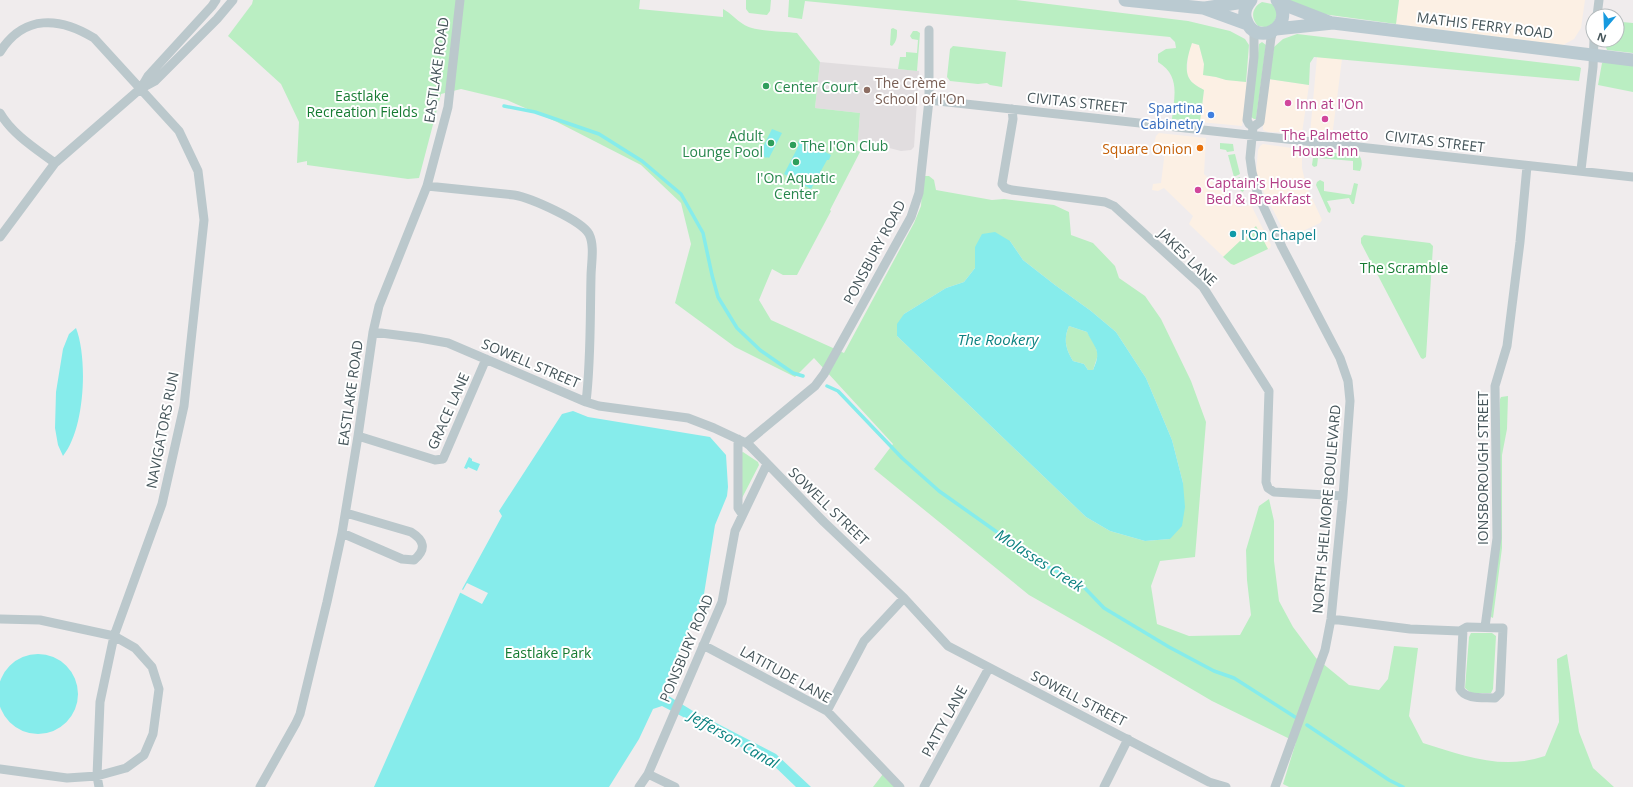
<svg xmlns="http://www.w3.org/2000/svg" width="1633" height="787" viewBox="0 0 1633 787" font-family="'Open Sans',sans-serif">
<style>
.commercial{fill:#fcf0e4}
.education{fill:#e1dddf}
.green{fill:#baeec2;fill-rule:evenodd}
.water{fill:#86eceb;fill-rule:evenodd}
.pier{fill:#f0eced}
.lines{fill:none;stroke-linecap:round;stroke-linejoin:round}
.stream{stroke:#86eceb;stroke-width:3.5}
.street{stroke:#bbc8cc;stroke-width:9}
.secondary{stroke:#bacad1;stroke-width:13}
.leisure-dot{fill:#2e9e5b;stroke:#fff;stroke-width:1.5}
.education-dot{fill:#8d6e63;stroke:#fff;stroke-width:1.5}
.hotel-dot{fill:#d1479c;stroke:#fff;stroke-width:1.5}
.shop-dot{fill:#3f7fe0;stroke:#fff;stroke-width:1.5}
.food-dot{fill:#e8710a;stroke:#fff;stroke-width:1.5}
.culture-dot{fill:#0f9aa8;stroke:#fff;stroke-width:1.5}
.labels{text-anchor:middle;dominant-baseline:central;stroke-width:4;stroke-linejoin:round;paint-order:stroke}
.street-label{font-size:14px;fill:#45555a;stroke:#fff}
.education-label{font-size:14px;fill:#785e54;stroke:#fff;text-anchor:start}
.leisure-label{font-size:14px;fill:#27864d;stroke:#fff;text-anchor:start}
.park-label{font-size:14px;fill:#167b32;stroke:#fff}
.hotel-label{font-size:14px;fill:#b23c85;stroke:#fff;text-anchor:start}
.shop-label{font-size:14px;fill:#366cbe;stroke:#fff;text-anchor:end}
.food-label{font-size:14px;fill:#c56008;stroke:#fff;text-anchor:end}
.culture-label{font-size:14px;fill:#0d838f;stroke:#fff;text-anchor:start}
.water-label{font-size:15px;font-style:italic;fill:#0c8281;stroke:#fff}
</style>
<rect width="100%" height="100%" fill="#f0eced"/>
<!-- commercial -->
<path class="commercial" d="M1399 0H1585L1581 28 1574 39 1563 45 1396 24Z
M1191 43 1199 45 1204 64V75L1216 77 1226 80 1248 82 1242 126 1200 122 1204 90 1192 83 1187 74 1188 56Z
M1317 57 1342 59 1332 137 1312 136 1310 134Z
M1269 79 1309 85 1302 133 1268 132 1263 130V124Z
M1159 133 1206 138 1204 174 1238 207 1251 205 1271 245 1270 248 1234 265 1231 264 1189 224 1193 216 1164 188 1158 191 1152 190 1153 184 1161 183 1163 167 1165 150 1157 148 1154 144 1156 136Z
M1263 144 1300 149 1302 151V168L1306 185 1322 220 1320 223 1292 236 1286 235 1257 179 1256 173 1258 150 1260 146Z"/>
<!-- education -->
<path class="education" d="M820 62 919 71 914 147 911 150 901 151 858 140 860 113 815 108Z"/>
<!-- green -->
<path class="green" d="M253 0H640L639 9 723 17V9C731 13 736 20 743 24 754 32 783 31 797 33L820 62 815 108 860 113 858 140 856 150 860 152 830 210 831 211 797 275H783L772 269 759 300 771 320 844 353 914 223 921 206 923 176H929L934 180 936 190 992 200 1004 199 1054 205 1069 212 1071 235 1093 243 1115 266 1119 278 1145 296 1161 319 1191 381 1206 422 1195 557 1160 561 1151 586 1157 624 1189 636 1240 635 1251 615 1247 580 1246 550 1259 506 1269 499 1274 521V561L1279 601 1293 627 1316 658 1349 685 1379 690 1388 679 1394 646 1418 648 1409 716 1423 743C1455 753 1490 766 1524 761 1531 760 1538 758 1545 756L1559 722 1557 659 1567 654 1579 732 1593 768 1614 787H1289L1283 784 1296 742 1212 701 1115 644 1029 595 874 469 893 444 814 358 795 377 735 347 675 303 691 244 681 203 641 165 557 122 507 100 461 89 441 94 419 178 408 179 307 165V161L297 163 299 122 281 84 228 36 252 4ZM1010 241 1023 260 1055 285 1091 311 1116 332 1146 378 1172 440 1183 483 1170 539 1145 541 1110 531 1086 517 897 336 904 314 946 288 964 282 975 268V247Z
M746 0H771L770 11 767 15 749 13 746 9Z
M789 0H1016L1188 21 1230 31 1245 39 1249 45 1246 82 1226 80 1216 77 1203 75 1204 64 1199 45 1192 43C1188 55 1182 74 1193 83 1196 86 1201 88 1204 90L1200 122 1172 119C1174 97 1181 76 1158 62V54L1166 49 1176 48 1175 42 1170 37 805 1 802 19 788 17Z
M1289 0H1399L1396 24 1315 13Z
M1262 2 1272 4 1279 12 1271 28 1258 26C1250 18 1252 7 1262 2Z
M1617 20 1622 22 1633 23V53L1607 50 1603 40H1617Z
M893 28 897 30C897 37 897 41 892 46L890 45 891 29Z
M913 31H917L920 33 917 71 898 69 900 57H906V52L917 53 918 40 912 39 910 36Z
M1297 34 1579 67 1581 68 1579 81 1314 57 1310 63 1309 85 1269 79 1274 47 1283 39Z
M1262 42 1266 45 1256 119H1254L1251 117 1259 44Z
M953 46 1006 52 1002 87 990 85 987 83 978 84 950 81 947 77 950 49Z
M1608 61 1633 64V92L1598 85 1602 63Z
M1220 143 1233 144 1234 151 1227 152 1226 150 1220 149Z
M1316 151 1355 155 1356 153H1358C1362 159 1363 164 1360 171L1353 170V161L1318 158 1317 166 1314 167 1312 165 1313 158Z
M1235 154 1240 174 1234 177 1228 155Z
M1240 177 1244 190 1243 192 1241 191 1234 179Z
M1320 180 1324 182V191L1351 195 1354 183 1358 184 1354 204H1352L1349 198 1327 201 1331 209 1330 213 1328 212 1316 185 1317 182Z
M1256 226 1268 249 1234 265 1231 264 1223 257 1241 240H1246L1247 235Z
M1364 235 1430 243 1433 246 1426 357 1423 359 1421 358 1361 243V238Z
M1069 326 1087 332 1095 345 1098 355 1093 370H1088L1084 364 1073 361C1066 349 1063 340 1069 326Z
M1508 396 1507 429 1502 455V548L1493 618 1491 617 1500 399 1501 397Z
M743 452 758 462 759 465 742 498 741 453Z
M1471 633H1492L1496 636 1493 689 1491 693H1471L1465 688 1469 637Z
M883 774 895 787H873Z"/>
<!-- water -->
<path class="water" d="M772 129 782 133 769 158 767 157 766 158 760 153Z
M800 139 831 155 829 160H827L811 189 784 174 799 145 798 143Z
M995 232 1010 241 1023 260 1055 285 1091 311 1116 332 1146 378 1172 440 1183 483 1185 507 1182 526 1170 539 1145 541 1110 531 1086 517 897 336V324L904 314 946 288 964 282 975 268V247L982 234ZM1069 326 1087 332C1095 349 1102 350 1093 370H1088L1084 364 1073 361C1066 349 1063 340 1069 326Z
M76 328C88 359 85 429 63 456L58 445 55 428 56 392 63 349 69 334Z
M573 411 588 417 710 437 726 455 728 487 727 496 715 525 704 594 662 692 693 711 776 754 811 787H796L770 762 662 706 653 709 639 739 609 787H374L460 593 502 516 499 511 562 414Z
M469 457 472 459V461L480 464 477 471 468 467 467 469 464 468Z
M-2 694a40 40 0 1 1 80 0a40 40 0 1 1-80 0Z"/>
<!-- pier -->
<path class="pier" d="M467 583 488 593 482 604 459 592 460 588 463 590Z"/>
<g class="lines">
<!-- stream -->
<path class="stream" d="M504 106 535 112 599 134 642 161 681 194 703 233 712 275 718 297 737 328 760 350 793 373 803 376
M827 386 838 391 902 458 939 491 1004 537 1040 563 1079 582 1104 608 1169 647 1214 671 1234 678 1295 717
M1307 725 1389 780 1403 787"/>
<!-- street -->
<path class="street" d="M1597 16 1599 0
M1273 31 1271 38 1260 122 1253 127 1250 158 1252 172 1258 195 1282 247 1340 358 1348 381 1350 401 1343 496 1331 619 1325 650 1275 787
M0 52C24 14 60 17 94 38L179 131 198 171 204 220 184 406 162 504 114 636 100 702 97 776 99 787
M141 88 148 76 212 6 216 0
M929 100 1633 177
M1012 109 1013 119 1002 184 1005 188 1012 190 1105 202 1114 206 1203 287 1269 391 1266 482 1268 488 1274 492 1343 496
M0 113C12 134 36 149 55 163
M1253 127 1249 124 1247 120 1254 57V30
M1581 170 1593 67 1594 40
M427 186 514 195C531 198 581 220 589 234 595 246 591 264 591 277 590 318 591 361 586 402
M0 237 55 163 140 89 155 81 217 19 233 0
M373 332 420 338 448 343 586 402 599 406 688 418 714 428 746 443 750 446 824 522 904 598 948 646 1209 782 1226 787
M358 436 435 460 443 459 486 359
M738 439V508L742 514
M746 443 815 386 824 374 911 217 919 193 929 100V30
M342 533 402 559 414 560C427 549 424 540 411 532L346 513
M0 619 40 620 114 636 135 648 152 667 159 689 153 734 144 755 126 768 97 776 67 778 0 769
M1331 619 1410 629 1460 631 1467 627 1503 628 1500 693 1495 698C1485 697 1465 700 1460 689L1463 630
M1485 627 1497 538 1495 386 1507 346 1520 242 1527 166
M703 645 827 711 900 787
M827 711 864 641 904 598
M648 774 675 787
M260 787 296 723 300 714 327 602 342 533 358 436 373 332 379 306 427 186 448 107 460 0
M639 787 648 774 722 602 735 531 767 464
M924 787 989 668
M1104 787 1128 739"/>
<!-- secondary -->
<path class="secondary" d="M1125 0 1203 8 1247 24
M1251 0C1246 6 1243 13 1246 20 1255 48 1298 27 1277 0
M1280 3 1329 22
M1205 8 1250 1
M1276 29 1333 23 1633 60"/>
</g>
<!-- markers -->
<g class="leisure-dot">
<circle cx="766" cy="86" r="4"/>
<circle cx="771" cy="143" r="4"/>
<circle cx="793" cy="145" r="4"/>
<circle cx="796" cy="162" r="4"/>
</g>
<circle class="education-dot" cx="867" cy="90" r="4"/>
<g class="hotel-dot">
<circle cx="1288" cy="103" r="4"/>
<circle cx="1325" cy="119" r="4"/>
<circle cx="1198" cy="190" r="4"/>
</g>
<circle class="shop-dot" cx="1211" cy="115" r="4"/>
<circle class="food-dot" cx="1200" cy="148" r="4"/>
<circle class="culture-dot" cx="1233" cy="234" r="4"/>
<g class="labels">
<!-- street labels -->
<g class="street-label">
<text transform="translate(1485 25) rotate(7)">MATHIS FERRY ROAD</text>
<text transform="translate(436 70) rotate(-82)">EASTLAKE ROAD</text>
<text transform="translate(1077 102) rotate(6)">CIVITAS STREET</text>
<text transform="translate(1435 141) rotate(7)">CIVITAS STREET</text>
<text transform="translate(874 252) rotate(-62)">PONSBURY ROAD</text>
<text transform="translate(1188 257) rotate(44)">JAKES LANE</text>
<text transform="translate(531 363) rotate(23)">SOWELL STREET</text>
<text transform="translate(350 393) rotate(-82)">EASTLAKE ROAD</text>
<text transform="translate(448 411) rotate(-66)">GRACE LANE</text>
<text transform="translate(162 430) rotate(-79)">NAVIGATORS RUN</text>
<text transform="translate(1482 468) rotate(-90)">IONSBOROUGH STREET</text>
<text transform="translate(829 506) rotate(44)">SOWELL STREET</text>
<text transform="translate(1326 509) rotate(-85)">NORTH SHELMORE BOULEVARD</text>
<text transform="translate(686 648) rotate(-67)">PONSBURY ROAD</text>
<text transform="translate(786 674) rotate(29)">LATITUDE LANE</text>
<text transform="translate(1079 698) rotate(27)">SOWELL STREET</text>
<text transform="translate(944 721) rotate(-61)">PATTY LANE</text>
</g>
<!-- education labels -->
<g class="education-label">
<text x="875" y="82">The Crème<tspan x="875" dy="16">School of I'On</tspan></text>
</g>
<!-- leisure labels -->
<g class="leisure-label">
<text x="774" y="86">Center Court</text>
<text x="763" y="135" text-anchor="end">Adult<tspan x="763" dy="16">Lounge Pool</tspan></text>
<text x="801" y="145">The I'On Club</text>
<text x="796" y="177" text-anchor="middle">I'On Aquatic<tspan x="796" dy="16">Center</tspan></text>
</g>
<!-- park labels -->
<g class="park-label">
<text x="362" y="95">Eastlake<tspan x="362" dy="16">Recreation Fields</tspan></text>
<text x="1404" y="267">The Scramble</text>
<text x="548" y="652">Eastlake Park</text>
</g>
<!-- hotel labels -->
<g class="hotel-label">
<text x="1296" y="103">Inn at I'On</text>
<text x="1325" y="134" text-anchor="middle">The Palmetto<tspan x="1325" dy="16">House Inn</tspan></text>
<text x="1206" y="182">Captain's House<tspan x="1206" dy="16">Bed &amp; Breakfast</tspan></text>
</g>
<!-- shop labels -->
<g class="shop-label">
<text x="1203" y="107">Spartina<tspan x="1203" dy="16">Cabinetry</tspan></text>
</g>
<!-- food labels -->
<g class="food-label">
<text x="1192" y="148">Square Onion</text>
</g>
<!-- culture labels -->
<g class="culture-label">
<text x="1241" y="234">I'On Chapel</text>
</g>
<!-- water labels -->
<g class="water-label">
<text x="998" y="339">The Rookery</text>
<text transform="translate(1040 560) rotate(33)">Molasses Creek</text>
<text transform="translate(734 739) rotate(30)">Jefferson Canal</text>
</g>
</g>
<!-- north arrow -->
<g transform="translate(1605 28) rotate(199)"><circle r="19" fill="#ffffff" stroke="#b5bbbd"/>
<path d="M0-3L7 15L0 10L-7 15Z" fill="#179adf"/>
<text y="-6" font-size="11" font-weight="bold" text-anchor="middle" fill="#45555a">N</text>
</g>
</svg>
